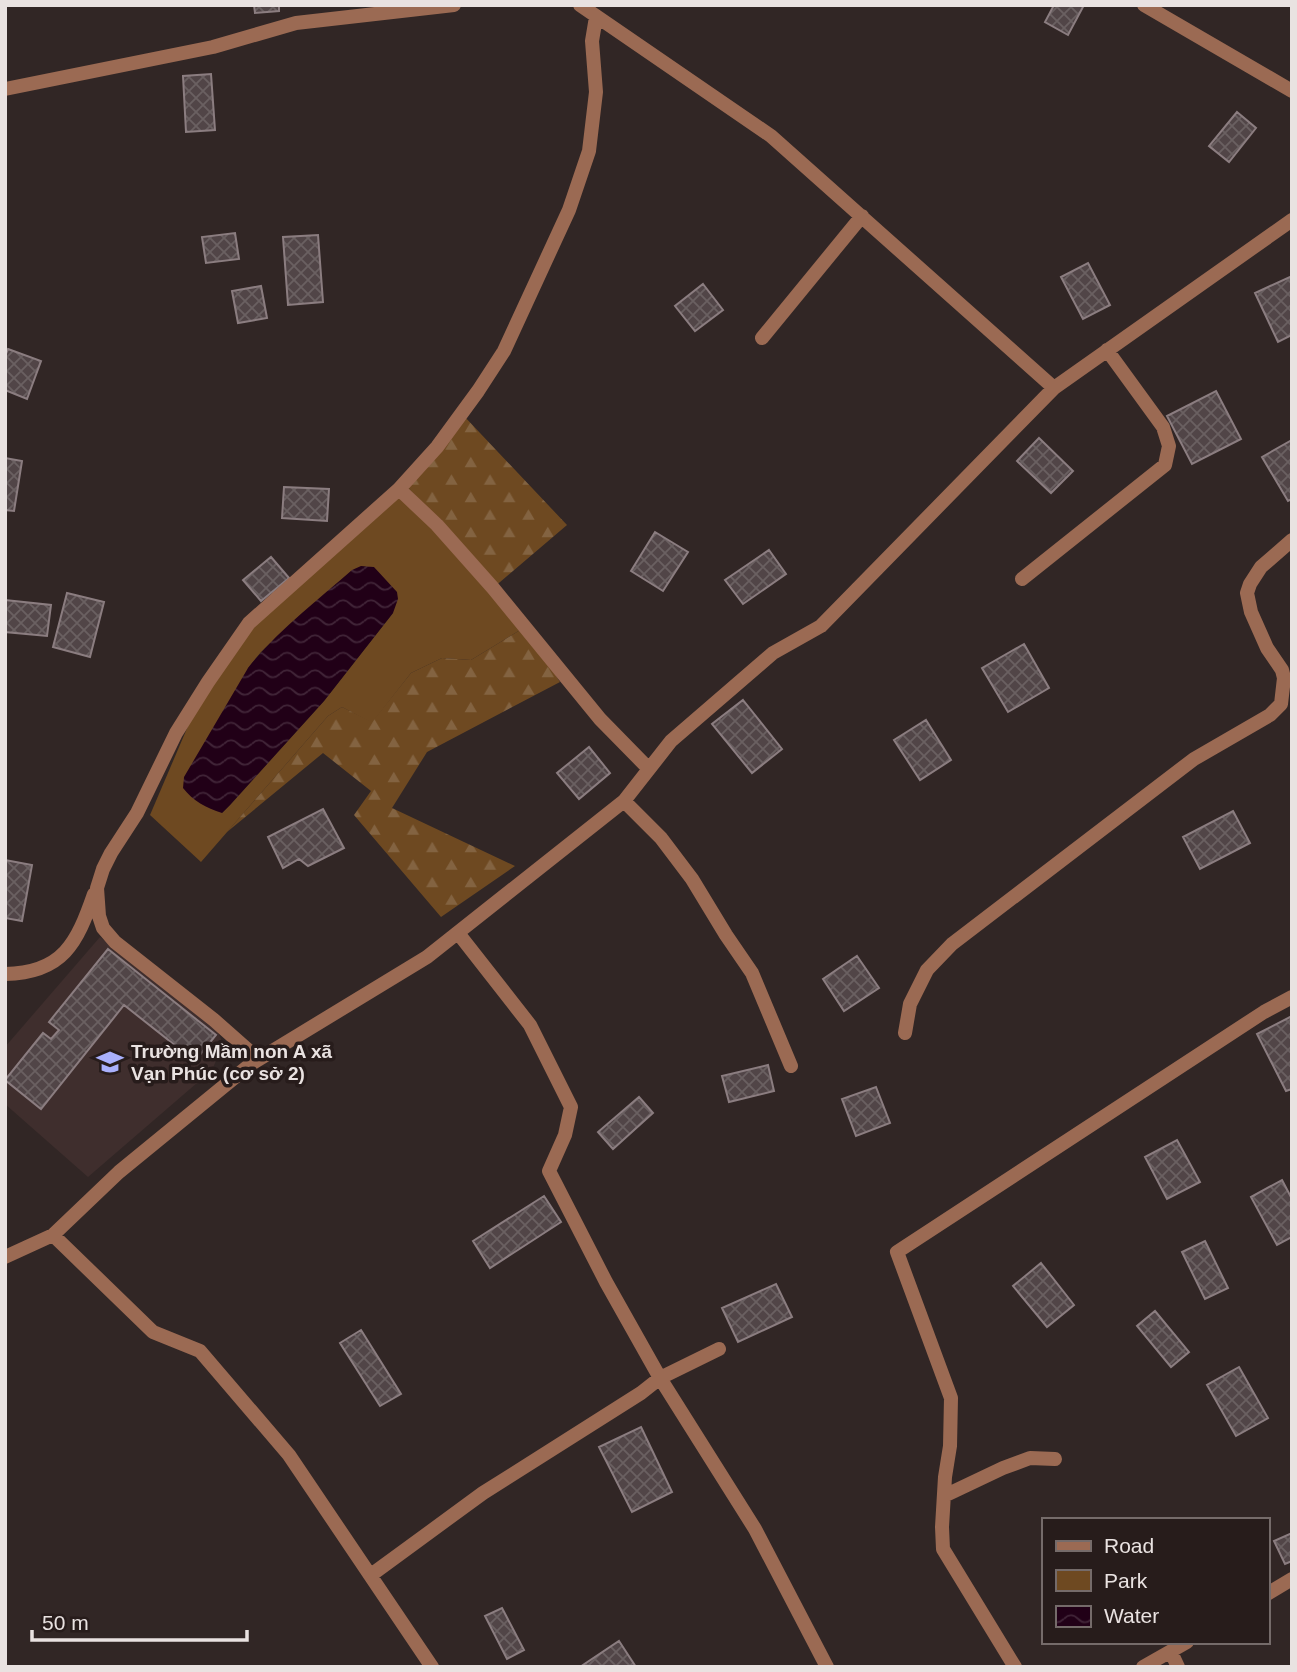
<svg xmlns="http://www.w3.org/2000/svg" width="1297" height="1672" viewBox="0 0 1297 1672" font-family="Arial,sans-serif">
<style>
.built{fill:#3f2e2d}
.green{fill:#6e4921;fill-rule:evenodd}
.forest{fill:url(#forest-firs)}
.water{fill:url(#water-waves)}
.building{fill:url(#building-cross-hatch);stroke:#8b7d80;stroke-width:2}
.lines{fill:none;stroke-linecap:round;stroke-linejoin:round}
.street{stroke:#9b6a53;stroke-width:14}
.labels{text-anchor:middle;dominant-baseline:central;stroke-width:7;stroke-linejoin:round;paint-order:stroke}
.poi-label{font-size:19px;font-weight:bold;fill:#e9e2e1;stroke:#271c1b;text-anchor:start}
</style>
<defs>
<pattern id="forest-firs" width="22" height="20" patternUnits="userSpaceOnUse" patternTransform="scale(1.75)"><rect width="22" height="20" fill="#6e4921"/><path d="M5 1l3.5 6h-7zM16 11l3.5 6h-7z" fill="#836341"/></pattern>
<pattern id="water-waves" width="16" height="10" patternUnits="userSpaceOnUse" patternTransform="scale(1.75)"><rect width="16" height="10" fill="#210017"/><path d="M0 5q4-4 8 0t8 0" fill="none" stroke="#412538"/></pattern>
<pattern id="building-cross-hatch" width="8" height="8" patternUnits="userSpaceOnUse" patternTransform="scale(1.75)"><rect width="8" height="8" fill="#514547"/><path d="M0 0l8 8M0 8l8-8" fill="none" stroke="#6a6061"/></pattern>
</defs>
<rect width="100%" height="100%" fill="#312625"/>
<!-- built -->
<path class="built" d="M100 937 216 1028 221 1039 219 1054 212 1070 88 1177 5 1104V1047Z"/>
<!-- green -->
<path class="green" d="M407 486 525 627 471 660 442 658 411 673 372 723 342 707 328 716 201 862 150 815 194 712 229 647ZM393 613 324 701 230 805 222 813 248 668 261 652 278 636Z"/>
<!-- forest -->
<path class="forest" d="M463 415 567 525 493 588 407 486Z
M525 627 560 682 427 752 392 808 515 866 441 917 354 815 371 791 323 753 227 832 328 716 342 707 372 722 411 673 442 658 471 660Z"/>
<!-- water -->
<path class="water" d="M361 566 374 567 397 592 398 599 393 613 324 701 230 805 222 813C206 808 193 801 183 788L184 777 248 668C277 631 317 601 352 570Z"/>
<!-- building -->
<path class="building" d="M254 5H279V11L255 13Z
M1054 5H1084L1068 35 1045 22Z
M211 74 215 130 186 132 183 76Z
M1237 112 1256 128 1229 162 1209 146Z
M235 233 239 259 206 263 202 237Z
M318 235 323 302 288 305 283 237Z
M1088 263 1110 305 1083 319 1061 277Z
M1292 276V335L1278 342 1255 293Z
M703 284 723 310 695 331 675 306Z
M261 286 267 318 238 323 232 291Z
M8 349 41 361 27 399 5 390V356Z
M1216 391 1241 439 1192 464 1167 416Z
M1039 438 1073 471 1051 493 1017 461Z
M1292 440V499L1288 501 1262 457Z
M5 458 22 461 14 511 5 510Z
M284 487 329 489 327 521 282 518Z
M655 532 688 552 663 591 631 571Z
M769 550 786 574 743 604 725 580Z
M271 557 289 578 261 601 243 580Z
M67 593 104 602 90 657 53 647Z
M5 600 51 605 47 636 5 632Z
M1024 644 1049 688 1008 712 982 668Z
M743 700 782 749 752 773 712 724Z
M926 720 951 760 920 780 894 740Z
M589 747 610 773 579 799 557 773Z
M323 809 344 848 308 866 299 859 283 868 268 837Z
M1233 811 1250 843 1200 869 1183 837Z
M5 860 32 865 22 921 5 918Z
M108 949 216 1035 195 1061 124 1005 41 1109 5 1080 43 1033 51 1039 59 1030 49 1022Z
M857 956 879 988 844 1011 823 979Z
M1292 1016V1089L1286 1091 1257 1034Z
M768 1065 774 1091 729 1102 722 1076Z
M876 1087 890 1123 856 1136 842 1099Z
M639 1097 653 1113 613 1149 598 1132Z
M1177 1140 1200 1182 1167 1199 1145 1157Z
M1282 1180 1292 1199V1237L1277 1245 1251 1197Z
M544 1196 561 1222 490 1268 473 1241Z
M1205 1241 1228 1288 1205 1299 1182 1252Z
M1041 1263 1074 1305 1047 1327 1013 1286Z
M776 1284 792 1317 738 1342 722 1308Z
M1155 1311 1189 1352 1171 1367 1137 1326Z
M361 1330 401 1394 380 1406 340 1343Z
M1239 1367 1268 1418 1236 1436 1207 1385Z
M641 1427 672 1492 632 1512 599 1447Z
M1292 1533V1561L1285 1564 1274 1541Z
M502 1608 524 1650 507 1659 485 1616Z
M619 1641 636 1667H580Z"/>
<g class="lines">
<!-- street -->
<path class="street" d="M580 5 771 136 1054 388
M1144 5 1292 91
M5 89 213 47 296 23 454 5
M762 338 862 216
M399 489 437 525 493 588 600 719 649 769
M1022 579 1165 465 1169 446 1163 427 1107 350
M624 801 661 838 692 879 726 935 752 973 791 1066
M458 933 530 1025 571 1107 565 1135 549 1171 606 1282 660 1378 755 1529 827 1667
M5 974C63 973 77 943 94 894
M905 1033 910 1004 927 970 952 944 1194 759 1270 715 1281 704 1284 678 1282 670 1267 648 1251 612 1247 593 1250 584 1261 567 1292 540
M258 1059 214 1020 115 942 103 928 99 916 97 888 103 869 111 853 137 813 176 733 208 682 249 623 399 489 437 447 478 391 504 351 569 210 589 151 596 92 592 41 596 17
M53 1235 153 1332 200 1351 289 1455 432 1667
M5 1257 53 1235 119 1172 251 1064 427 957 624 801 671 741 773 653 821 626 1054 388 1292 220
M944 1496 1003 1468 1030 1458 1055 1459
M371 1575 483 1493 641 1393 660 1378 719 1349
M1267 1594 1292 1579
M1171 1652 1178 1667
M1015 1667 943 1549 942 1527 945 1477 950 1446 951 1398 897 1252 1264 1012 1292 997
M1143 1667 1187 1642"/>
</g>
<!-- icons -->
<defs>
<g id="school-bare" transform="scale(2.1)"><path d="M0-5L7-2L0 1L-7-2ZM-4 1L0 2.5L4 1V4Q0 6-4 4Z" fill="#a9b0fc" stroke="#271c1b" stroke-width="2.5" paint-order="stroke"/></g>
</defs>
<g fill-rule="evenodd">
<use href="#school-bare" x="110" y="1062"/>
</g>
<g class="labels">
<!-- poi labels -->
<g class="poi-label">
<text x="131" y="1051">Trường Mầm non A xã<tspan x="131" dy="22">Vạn Phúc (cơ sở 2)</tspan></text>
</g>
</g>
<!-- border -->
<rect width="1297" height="1672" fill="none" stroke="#e9e2e1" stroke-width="14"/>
<!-- legend -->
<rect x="1042" y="1518" width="228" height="126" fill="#271c1b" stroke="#756b6a" stroke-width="2"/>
<rect x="1056" y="1541" width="35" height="10" fill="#9b6a53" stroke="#756b6a" stroke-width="2"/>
<text x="1104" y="1553" font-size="21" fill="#e9e2e1">Road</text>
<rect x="1056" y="1570" width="35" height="21" fill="#6e4921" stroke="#756b6a" stroke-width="2"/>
<text x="1104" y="1588" font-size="21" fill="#e9e2e1">Park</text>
<rect x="1056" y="1606" width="35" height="21" fill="url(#water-waves)" stroke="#756b6a" stroke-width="2"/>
<text x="1104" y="1623" font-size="21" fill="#e9e2e1">Water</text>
<!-- scale -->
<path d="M32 1630v10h215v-10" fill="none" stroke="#e9e2e1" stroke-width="3.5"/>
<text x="42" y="1630" font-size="21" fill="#e9e2e1" stroke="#271c1b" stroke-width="5" paint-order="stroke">50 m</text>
</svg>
